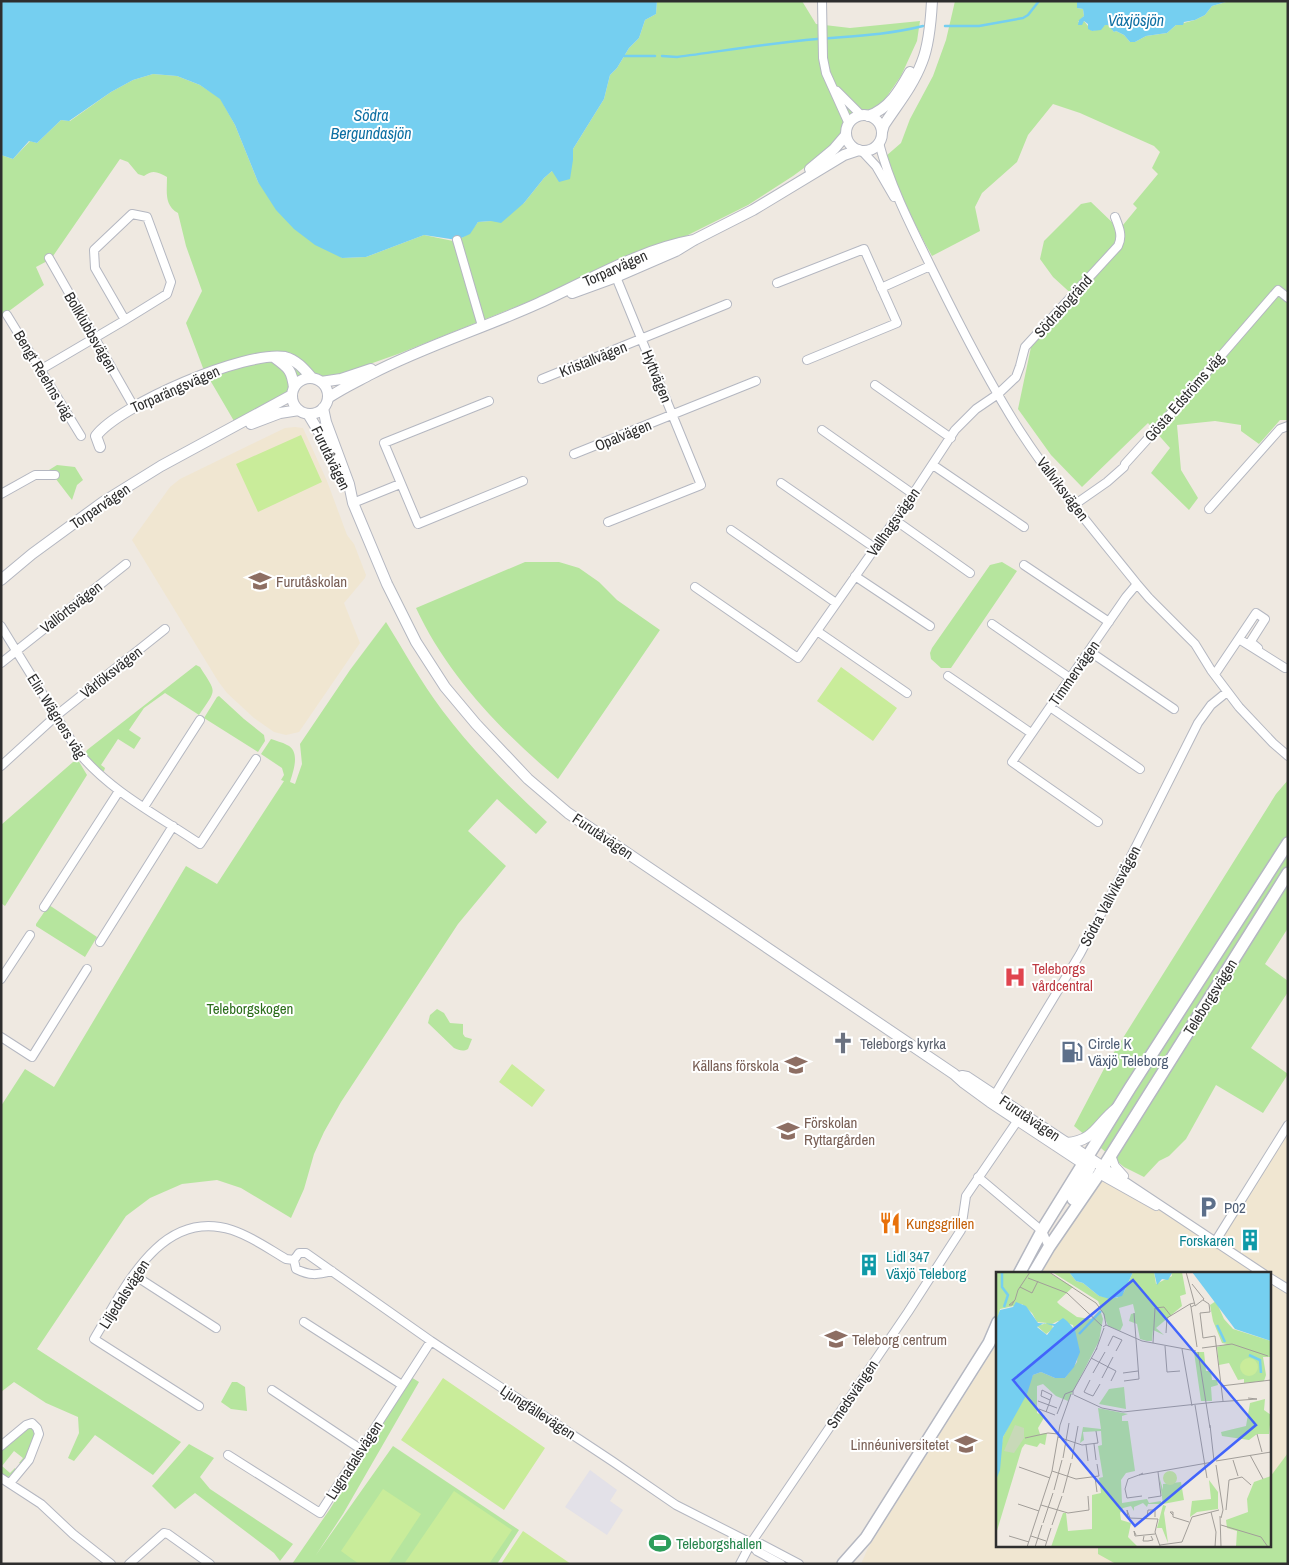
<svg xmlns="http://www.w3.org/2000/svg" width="1289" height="1565" viewBox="0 0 1289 1565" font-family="'Archivo Narrow',sans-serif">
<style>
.industrial{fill:#e3e1e8}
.education{fill:#f0e6d1}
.green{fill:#b6e59e}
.pitch{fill:#c9ec9a}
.water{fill:#75cff0}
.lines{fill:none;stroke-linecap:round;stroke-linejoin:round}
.stream{stroke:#75cff0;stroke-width:2.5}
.minor-casing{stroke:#b4b7c1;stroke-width:10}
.tertiary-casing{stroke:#b4b7c1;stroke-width:12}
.secondary-casing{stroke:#b4b7c1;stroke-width:14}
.minor{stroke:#fff;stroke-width:8}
.tertiary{stroke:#fff;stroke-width:10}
.secondary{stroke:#fff;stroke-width:11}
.labels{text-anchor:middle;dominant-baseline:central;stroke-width:4;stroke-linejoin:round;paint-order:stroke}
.street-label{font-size:15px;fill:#2e2e2e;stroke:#fff}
.education-label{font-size:15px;fill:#785e54;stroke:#fff;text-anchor:start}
.health-label{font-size:15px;fill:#be3a42;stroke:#fff;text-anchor:start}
.park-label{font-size:15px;fill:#2c6e1b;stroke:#fff}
.worship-label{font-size:15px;fill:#5b616d;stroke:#fff;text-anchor:start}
.service-label{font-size:15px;fill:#4e5e75;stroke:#fff;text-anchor:start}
.food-label{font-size:15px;fill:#c56008;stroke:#fff;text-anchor:start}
.culture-label{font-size:15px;fill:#0d838f;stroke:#fff;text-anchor:end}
.leisure-label{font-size:15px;fill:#27864d;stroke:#fff;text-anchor:start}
.water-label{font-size:16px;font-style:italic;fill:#0d6fa3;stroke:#fff}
.inset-river{fill:none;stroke:#75cff0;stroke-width:2.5}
.inset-road{fill:none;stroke:#a29e99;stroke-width:1}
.view{fill:#4264fb;fill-opacity:0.15;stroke:#4264fb;stroke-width:2.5}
.inset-edge{fill:none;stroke:#2e2e2e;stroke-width:2.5}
</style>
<rect width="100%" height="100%" fill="#efe9e1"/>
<!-- industrial -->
<path class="industrial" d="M590 1470 617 1490 610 1501 623 1510 607 1535 565 1507Z"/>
<!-- education -->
<path class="education" d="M295 427 303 428 327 481 347 535 354 544 366 575 365 578 344 603 360 643 299 732 286 735 274 732 254 718 227 693 218 681 132 540 170 487 180 479 285 428Z
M1288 1125V1564H861L868 1548 998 1342V1546H1270V1274H1040L1073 1222 1099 1174 1215 1242Z"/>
<!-- green -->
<path class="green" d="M657 1H802L816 24 850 28 920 21 917 41 901 76 883 102 873 110 851 115 845 123 842 135 834 146 793 176 748 205 686 236 647 249 543 296 398 354 333 377 325 378 305 375 299 378 287 393 234 421 203 368 186 323 202 291 186 246 178 213C164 205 167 192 167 177 158 172 153 169 144 176L138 174 128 162 120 159 51 259 36 267 44 285 1 317V155L13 159 30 141 37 143 61 120 70 121 111 92 133 80 153 74 177 76 200 85 220 98 235 125 258 182 342 258 366 257 424 235 453 241C465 238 471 232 478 222L491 221 524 203 544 178 552 171 573 160V149L604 99 610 75 617 68 629 48 639 38 645 20 656 14Z
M955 1H1077V8L1083 9 1084 16 1078 22H1083L1084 21 1092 31 1100 29 1106 24 1109 25 1114 32 1116 31 1124 35 1130 42H1135L1146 36 1167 33 1176 25 1195 20 1205 15 1212 6 1226 2 1288 1V420H1280L1259 444 1241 431V425L1215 421 1177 425 1181 470 1198 498 1189 510 1151 473 1170 448 1148 423 1082 487 1051 455 1018 409 1031 347 1076 298 1053 277 1040 259 1044 241 1081 204 1091 202 1115 225H1123L1137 208 1133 204 1158 174 1152 168 1160 152 1154 146 1080 113 1053 104 1028 135 1017 162 982 193 975 207 980 231 932 256C914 224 899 191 886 156L901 143 910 119 933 76 946 40Z
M57 465 75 467 83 480 77 485 72 500 49 470Z
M525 562H559L579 568 599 582 617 600 660 630 558 779C502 732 447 675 416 608Z
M1002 562 1017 571 951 668H941L931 659 930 653 932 648 990 565Z
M386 622C404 651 421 682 442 710 473 751 509 787 547 822L536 834 497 799 468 831 506 866 458 924 341 1102 324 1132 314 1154 304 1189 291 1218 241 1188 217 1180 182 1184 150 1198 126 1216 37 1349 181 1442 153 1475 95 1435 74 1461 68 1458 79 1433 78 1417 46 1403 14 1382 1 1392V1106L25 1069 54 1087 186 866 217 884 284 781 281 780 284 775 282 768 261 754 271 739C276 741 282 742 287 745 301 751 293 772 290 782L295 784 302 764 300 744 350 670Z
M196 665 200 667C217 694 217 688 199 715L165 693 144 708 129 730 141 738 134 749 118 739 101 765 105 768 104 771H100L85 754 87 750Z
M219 696 244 719 264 735 265 741 258 752 204 718 217 697Z
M78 760 87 775 5 906 1 903V825L73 762Z
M1288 780V928L1265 964 1288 981V992L1251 1048 1288 1074 1263 1113 1216 1085 1186 1139 1169 1156 1159 1161 1144 1177 1124 1167 1074 1126 1106 1065 1276 794Z
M49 905 97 937 85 957 36 926V924Z
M437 1009 444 1013 450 1023 463 1024V1034L465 1037 472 1039 468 1049C463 1052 459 1050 454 1048L428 1023 430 1015Z
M411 1377 419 1382 343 1514 316 1555 393 1446 519 1530 497 1564H292L330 1509Z
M232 1382H237L245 1387 247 1411 231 1409 221 1402Z
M30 1427 33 1429C38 1440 29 1456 22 1464L19 1463 23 1458 14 1451 2 1466 10 1473 15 1468 16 1470 7 1478 1 1475V1448Z
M189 1444 214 1458 200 1477 210 1489 293 1544 280 1561 274 1553 195 1493 175 1509 152 1486Z
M1288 1453V1564H1116L1098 1554V1546H1270V1477Z"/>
<!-- pitch -->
<path class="pitch" d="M301 435 322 482 258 512 236 464Z
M841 667 897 708 873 741 817 701Z
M512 1064 545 1090 532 1107 499 1082Z
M443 1378 545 1448 504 1510 401 1440Z
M383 1489 421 1514 388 1564H359L341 1551Z
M454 1491 512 1530 489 1564H404Z
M523 1531 571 1564H501Z"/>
<!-- water -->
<path class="water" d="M1 1H657L656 14 645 20 639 38 629 48 617 68 610 75 604 99 573 149V160L570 179 559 182 552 171 544 178 524 203 501 223 491 221 478 222 470 234 457 240 424 235 366 257 342 258 315 245 294 229 276 210 258 182 235 125 220 99 200 85 177 76 153 74 133 80 111 92 69 121 61 120 37 143 29 141 13 159 1 155Z
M1077 1H1229L1212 6 1205 15 1195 20 1184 22 1183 25H1176L1167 33 1146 36 1135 42H1130L1124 35 1116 31 1114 32 1108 25H1105L1101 30 1092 31 1088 29V24L1084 21 1082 25H1078L1079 20 1084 16 1083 9 1077 8Z"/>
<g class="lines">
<!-- stream -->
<path class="stream" d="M945 26H979L1023 18 1028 15 1039 1
M624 56H655
M662 56 677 57C723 51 770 43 817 39 853 36 887 35 923 26"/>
<!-- minor casing -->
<g class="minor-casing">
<path id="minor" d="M822 1 823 58 826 73 849 124
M837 91 862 116
M879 143C891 189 914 232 935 275 961 328 988 381 1020 431 1055 485 1097 534 1137 584L1149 598 1195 644 1211 670 1239 707 1273 743 1288 756
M862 151 876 166 894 197
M457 240 482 326
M49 258 134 407
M777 283 864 249 897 323 807 360
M881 288 930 266
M7 315 81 436
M40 370 120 323 125 320 167 294 171 282 147 217 132 214 94 250 95 268 125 320
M542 379 727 304
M875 385 951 438
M489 401 384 443 418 524 523 481
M822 430 913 494
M574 454 756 381
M933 465 1024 527
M781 483 875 548
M1 494 35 475H55
M353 503 400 484
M1074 505 1107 482 1124 467 1125 464 1181 402 1278 290 1288 298
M1209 509 1280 429 1288 426
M895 520 970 573
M608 522 701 485 614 272
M731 530 836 603
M1024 565 1109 622
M855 576 930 626
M695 587 798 658 913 494 955 430 976 409 998 394 1016 377 1020 366 1025 347 1118 246C1123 236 1119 227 1115 217
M992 624 1070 678
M1 626 79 753C111 792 159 816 200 844L256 759
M817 631 907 693
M1239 639 1285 668
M1089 651 1174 709
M1 663 126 564
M1215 674 1256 613 1265 619 1251 641 1252 643 1258 648
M948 676 1031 733
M1050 707 1140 769
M1 766 57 715 165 629
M144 807 200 720
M1098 822 1012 762 1126 597 1137 584
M44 907 119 791
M100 942 173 826
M1 979 30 935
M1 1037 32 1057 87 969
M993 1098 1080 954 1122 874 1198 723 1211 705 1227 692
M1111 1155 1115 1166 1124 1176
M1103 1167 1264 1274
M1099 1174 1156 1206
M978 1177 1042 1231 1049 1247
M1215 1242 1288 1125
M332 1271C317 1275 310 1276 296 1269L294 1260 299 1253H306L431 1341 612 1461 676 1505 751 1543 761 1544 799 1564
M134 1275 216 1328
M1270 1278 1288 1289
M304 1322 402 1385
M272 1390 362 1450
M199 1406 94 1339C124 1290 160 1207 232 1230 251 1236 269 1249 286 1259L294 1260
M1 1446 26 1425 32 1423 37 1428 39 1434 29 1460 10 1483
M228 1455 320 1513 431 1341
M1 1478 41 1504 73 1534 111 1564
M751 1543 757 1551 781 1564
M129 1564 164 1533 168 1534 210 1564
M740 1564 751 1543 908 1312 961 1230 966 1196 1020 1117"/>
</g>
<!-- tertiary casing -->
<g class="tertiary-casing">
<path id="tertiary" d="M846 133a18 18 0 1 1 36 0a18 18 0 1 1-36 0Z
M868 116C889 109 900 90 910 72
M882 132 884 125C897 105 913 86 922 62 929 45 931 20 932 1
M810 169 834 149 846 135
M572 293 616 277 676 251 694 240 753 210 844 155 859 150
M275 358C289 368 292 371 294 388
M292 396a18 18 0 1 1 36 0a18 18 0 1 1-36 0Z
M321 382 341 379 371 369
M328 398C341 389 356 382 371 374 425 346 484 328 539 303 590 280 639 250 694 240
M323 408 326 422 349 484 353 503 387 584 416 642 445 687 476 724 528 779 568 813 954 1074 964 1083 990 1102 1090 1168
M308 414 322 437 335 467
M251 424 280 413 299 410
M100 447 96 436C119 405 246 350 285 357 297 360 305 370 312 378
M1 580 32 554 103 502 161 466 292 395
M962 1076 967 1077 1103 1167
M1067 1143C1095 1141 1097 1123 1117 1108"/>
</g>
<!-- secondary casing -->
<g class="secondary-casing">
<path id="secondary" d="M1073 1199C1082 1185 1091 1174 1088 1157
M1019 1274 1044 1227 1130 1088 1288 843
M1033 1274 1049 1247 1099 1174 1288 873
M843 1564 866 1538 989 1343 998 1322"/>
</g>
<!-- minor -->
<use href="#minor" class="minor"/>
<!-- tertiary -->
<use href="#tertiary" class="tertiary"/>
<!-- secondary -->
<use href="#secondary" class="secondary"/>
</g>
<!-- icons -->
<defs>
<g id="school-bare" transform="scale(1.725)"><path d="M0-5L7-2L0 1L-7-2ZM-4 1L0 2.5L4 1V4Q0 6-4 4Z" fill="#8d6e63" stroke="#fff" stroke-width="2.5" paint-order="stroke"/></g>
<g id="hospital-bare" transform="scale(1.725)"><path d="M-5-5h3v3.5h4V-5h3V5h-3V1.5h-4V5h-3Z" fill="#e0444e" stroke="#fff" stroke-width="2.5" paint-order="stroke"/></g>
<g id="church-bare" transform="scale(1.725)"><path d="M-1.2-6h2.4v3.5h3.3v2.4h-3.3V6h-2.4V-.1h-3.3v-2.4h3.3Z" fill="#6b7280" stroke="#fff" stroke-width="2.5" paint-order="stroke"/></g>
<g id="fuel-bare" transform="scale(1.725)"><path d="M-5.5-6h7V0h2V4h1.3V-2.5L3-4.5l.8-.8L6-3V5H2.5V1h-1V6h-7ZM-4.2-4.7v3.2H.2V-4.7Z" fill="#5c6f8a" stroke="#fff" stroke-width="2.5" paint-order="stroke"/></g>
<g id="parking-bare" transform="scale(1.725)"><path d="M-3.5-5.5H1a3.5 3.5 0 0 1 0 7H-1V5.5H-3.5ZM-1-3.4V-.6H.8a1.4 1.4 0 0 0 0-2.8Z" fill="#5c6f8a" stroke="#fff" stroke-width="2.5" paint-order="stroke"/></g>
<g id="restaurant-bare" transform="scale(1.725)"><path d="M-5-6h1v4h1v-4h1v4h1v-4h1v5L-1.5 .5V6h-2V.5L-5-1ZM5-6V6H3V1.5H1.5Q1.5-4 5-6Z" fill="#e8710a" stroke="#fff" stroke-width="2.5" paint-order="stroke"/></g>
<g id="building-bare" transform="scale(1.725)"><path d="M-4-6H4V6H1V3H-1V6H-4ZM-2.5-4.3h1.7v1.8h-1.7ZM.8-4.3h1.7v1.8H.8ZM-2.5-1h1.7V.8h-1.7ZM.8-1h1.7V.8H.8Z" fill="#0f9aa8" stroke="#fff" stroke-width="2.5" paint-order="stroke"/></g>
<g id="university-bare" transform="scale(1.725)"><path d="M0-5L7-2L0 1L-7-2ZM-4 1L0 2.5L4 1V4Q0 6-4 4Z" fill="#8d6e63" stroke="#fff" stroke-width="2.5" paint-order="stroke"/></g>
<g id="stadium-bare" transform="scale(1.725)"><path d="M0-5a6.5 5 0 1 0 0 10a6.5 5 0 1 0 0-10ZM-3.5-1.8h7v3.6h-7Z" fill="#2e9e5b" stroke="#fff" stroke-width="2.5" paint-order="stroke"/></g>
</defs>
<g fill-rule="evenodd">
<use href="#school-bare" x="260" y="581"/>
<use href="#hospital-bare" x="1015" y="977"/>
<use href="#church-bare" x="843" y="1043"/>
<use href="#fuel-bare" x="1072" y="1052"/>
<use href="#school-bare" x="796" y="1065"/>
<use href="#school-bare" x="788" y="1131"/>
<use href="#parking-bare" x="1208" y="1207"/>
<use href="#restaurant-bare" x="890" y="1223"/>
<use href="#building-bare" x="1250" y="1240"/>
<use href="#building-bare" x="869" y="1265"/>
<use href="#school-bare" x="836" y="1339"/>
<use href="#university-bare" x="966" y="1444"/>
<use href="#stadium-bare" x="660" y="1543"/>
</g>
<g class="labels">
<!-- street labels -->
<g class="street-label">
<text transform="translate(615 268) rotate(-24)">Torparvägen</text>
<text transform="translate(1063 306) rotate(-48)">Södrabogränd</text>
<text transform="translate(91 332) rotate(60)">Bollklubbsvägen</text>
<text transform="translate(593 359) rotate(-22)">Kristallvägen</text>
<text transform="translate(44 375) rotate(59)">Bengt Reehns väg</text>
<text transform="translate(657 376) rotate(68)">Hyttvägen</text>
<text transform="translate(175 389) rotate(-24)">Torparängsvägen</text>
<text transform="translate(1184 397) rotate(-49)">Gösta Edströms väg</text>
<text transform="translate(623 435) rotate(-22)">Opalvägen</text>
<text transform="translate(331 458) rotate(64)">Furutåvägen</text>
<text transform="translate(1063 489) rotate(53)">Vallviksvägen</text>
<text transform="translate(100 506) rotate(-34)">Torparvägen</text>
<text transform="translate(893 522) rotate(-55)">Vallhagsvägen</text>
<text transform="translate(71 607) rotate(-38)">Vallörtsvägen</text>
<text transform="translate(111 672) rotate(-38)">Vårlöksvägen</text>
<text transform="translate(1074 673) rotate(-55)">Timmervägen</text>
<text transform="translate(57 716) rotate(58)">Elin Wägners väg</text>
<text transform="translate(603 836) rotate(34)">Furutåvägen</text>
<text transform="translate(1110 896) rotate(-62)">Södra Vallviksvägen</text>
<text transform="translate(1210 997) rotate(-58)">Teleborgsvägen</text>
<text transform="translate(1030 1118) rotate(34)">Furutåvägen</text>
<text transform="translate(124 1294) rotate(-57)">Liljedalsvägen</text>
<text transform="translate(852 1394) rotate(-56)">Smedsvängen</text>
<text transform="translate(538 1412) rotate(33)">Ljungfällevägen</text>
<text transform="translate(354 1460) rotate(-57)">Lugnadalsvägen</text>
</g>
<!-- education labels -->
<g class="education-label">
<text x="276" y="581">Furutåskolan</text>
<text x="779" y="1065" text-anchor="end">Källans förskola</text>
<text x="804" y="1122">Förskolan<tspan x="804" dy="17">Ryttargården</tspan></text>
<text x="852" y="1339">Teleborg centrum</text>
<text x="949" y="1444" text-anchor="end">Linnéuniversitetet</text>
</g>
<!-- health labels -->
<g class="health-label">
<text x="1032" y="968">Teleborgs<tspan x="1032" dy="17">vårdcentral</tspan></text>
</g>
<!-- park labels -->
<g class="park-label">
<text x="250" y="1008">Teleborgskogen</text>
</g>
<!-- worship labels -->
<g class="worship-label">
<text x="860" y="1043">Teleborgs kyrka</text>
</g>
<!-- service labels -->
<g class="service-label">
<text x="1088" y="1043">Circle K<tspan x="1088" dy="17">Växjö Teleborg</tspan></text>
<text x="1224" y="1207">P02</text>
</g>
<!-- food labels -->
<g class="food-label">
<text x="906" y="1223">Kungsgrillen</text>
</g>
<!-- culture labels -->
<g class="culture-label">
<text x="1234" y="1240">Forskaren</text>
<text x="886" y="1256" text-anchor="start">Lidl 347<tspan x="886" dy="17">Växjö Teleborg</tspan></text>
</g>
<!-- leisure labels -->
<g class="leisure-label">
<text x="676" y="1543">Teleborgshallen</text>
</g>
<!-- water labels -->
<g class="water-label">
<text x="1136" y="20">Växjösjön</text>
<text x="371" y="115">Södra<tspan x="371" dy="18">Bergundasjön</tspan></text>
</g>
</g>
<!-- overview -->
<g transform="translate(996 1272)">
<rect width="275" height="275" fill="#efe9e1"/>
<path d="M0 0H52L77 15 61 30 64 33 81 45 95 47 104 38 107 47 103 69 72 129 60 124 47 112 41 114V141L49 144 42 156 44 162 51 161 49 173 44 171 41 175 29 172 26 176 0 262V208L7 165 37 103 45 100 59 106H69L81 90 82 77 77 53 62 49 56 52 57 57 50 62 41 54 51 51 41 50 36 41 26 32 4 37 0 53ZM56 0H73L80 9 87 11 103 24 121 26 128 20 137 0H158L160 12 176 4 175 0H186L190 22 184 24 186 34 160 56 168 63 157 58 156 69H151L144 67 141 52 133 49 135 42 139 41 137 32 123 36 127 53 124 59 112 54 102 29ZM220 29 228 47 237 57 275 69V85H267L270 103 268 109 248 111V107L242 108 233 91 223 93 221 75 231 72 226 71 217 49 214 33ZM198 80H208L210 99H215L216 108H221L222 113 215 115 216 129H205ZM128 115 130 137 103 132 113 117ZM269 127 268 138 275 143 273 162H261L253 168 226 164 225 160 250 154 254 131ZM102 136 132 142 126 144V149H132L139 199 130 201 125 208 126 231 151 227 153 231 165 229V232H152L151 235 147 231 138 235V239L135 234 127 236 124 241 125 248 135 251 132 265 142 275H55L67 241H70L72 259 96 257V223L105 221 103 206 107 205 102 174 106 173 105 159 87 160 88 168 84 171 87 155 105 157ZM163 204 167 218V212L185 210 188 228 167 232ZM275 204V275H240L241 259 231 256 230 248 252 240 251 227 258 210ZM213 208 222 220V237L201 240 194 245 196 229 215 227ZM167 233 170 234 168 241 172 271 166 256H161Z" fill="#b6e59e"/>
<path d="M19 153 28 156V166L18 181 8 179Z" fill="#c8d9b8"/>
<path d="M244 95a9 9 0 1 1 18 0a9 9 0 1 1-18 0ZM167 206a7 7 0 1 1 14 0a7 7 0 1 1-14 0Z" fill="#c9ec9a"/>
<path d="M73 0H137L126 24 114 27 103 24 87 11 80 9ZM158 0H176V1L172 8 166 7 161 13ZM196 0H275V69L239 57ZM20 30 30 34 42 51 59 52 67 46 71 49 79 58 84 80 78 95 69 106H59L45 100 37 103 31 122 7 165 4 198 0 208 1 46 4 38 17 35ZM48 51 58 54 51 63 41 55Z" fill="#75cff0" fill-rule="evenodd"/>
<path class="inset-river" d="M6 0V15L12 23 8 35M221 53 229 70M83 62 105 39M253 83 264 88 265 101"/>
<path class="inset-road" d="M53 0 100 31 108 42 110 53 107 55M190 0 199 33 195 35 194 32 198 31M32 6 71 21 106 54M196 12 208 27 199 34M24 15 36 21 42 9M207 28 213 32 214 40 204 41 207 66 219 64 227 129M18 29 13 33H16L18 29 19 28 22 18 34 0M195 35 201 75M110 53 146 69 200 79M170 61 171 46 194 32M157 71 159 36 168 35 175 44M112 74 117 64 126 68 120 79M169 74 171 100 184 99M206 76 236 72 272 84M186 77 196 134M100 78 108 56M202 80 214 156M95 86 120 99 115 109M97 101 109 80M127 101 142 99M106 106 117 85M94 108 88 120 92 122 97 124 104 112M128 109 143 107 138 41M225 114 275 108M77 119 101 76M78 123 106 136 127 140 220 130M42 129 61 136M220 130 261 127 252 126M199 133 211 206M43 137 59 143M50 140 54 129V128L56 123 46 118 45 124 54 128M61 142 69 122 77 119V123M214 153 218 189M261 162 266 180M62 165 86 173 102 171 100 159M29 166 52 161 62 162M98 172 100 188M90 173 92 189M254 183 267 207M67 186 73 151M76 187 82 154M237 188 242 204M220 189 275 180M220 193 227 238 225 246M23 195 54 206M56 199 80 207 103 204 101 192M147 201 143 203 217 190M143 203 132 207 129 217 131 226 146 224M99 205 101 220M58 218 66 188M67 221 75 191M152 226 165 224 162 200M22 232 43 239M45 233 72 241 93 238 92 224M230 238 233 208 246 205 255 213M215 240 220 260 219 275M177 243 174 240H177V245L193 250M224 244 225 275M151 245 152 238H159V245M134 246 131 238 132 246 162 247 159 260 164 274M47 251 57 221M56 253 66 224M225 253 265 265 272 275M140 263 138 259 139 264 159 262M13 264 33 270M35 264 50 269M148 264 147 269H152L157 268 155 264M164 273 186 270 196 245 223 238M31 275 56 199 64 153 75 122M39 275 46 253M49 275 55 256"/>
<path class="view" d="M137 8 260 153 139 254 17 108Z"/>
<rect width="275" height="275" class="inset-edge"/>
</g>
<!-- border -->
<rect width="1289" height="1565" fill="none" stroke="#2e2e2e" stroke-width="5"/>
</svg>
